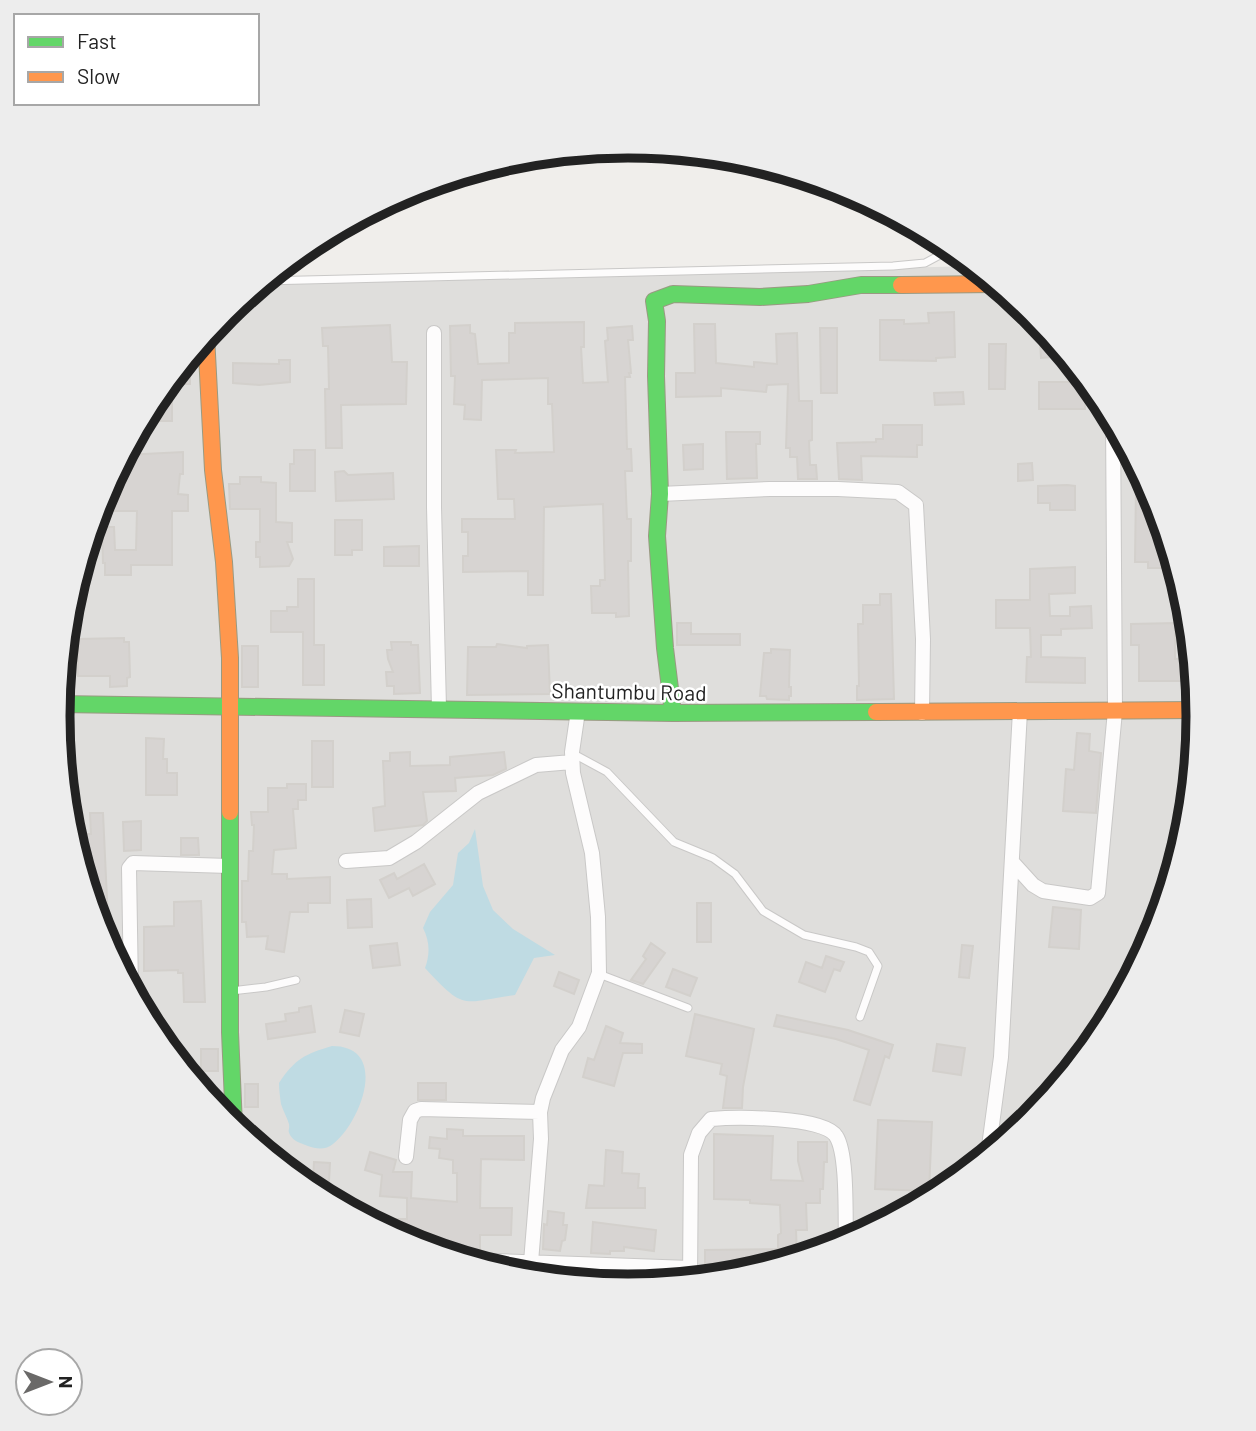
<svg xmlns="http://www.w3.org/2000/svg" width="1256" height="1431" viewBox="0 0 1256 1431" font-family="Barlow,sans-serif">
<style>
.residential{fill:#dfdedc}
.water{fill:#bfdbe3}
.building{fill:#d7d4d2;stroke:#d3d0cc;stroke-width:2}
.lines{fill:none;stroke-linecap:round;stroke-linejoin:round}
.lane-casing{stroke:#c9c8c7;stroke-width:9}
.street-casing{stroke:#c9c8c7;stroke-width:16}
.fast-casing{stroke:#999a82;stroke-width:18}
.slow-casing{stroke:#999a82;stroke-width:18}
.path{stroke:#dccecd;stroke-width:2.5;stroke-dasharray:3.5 3.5;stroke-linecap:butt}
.lane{stroke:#fdfcfc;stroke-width:7}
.street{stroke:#fdfcfc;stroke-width:14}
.fast{stroke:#63d668;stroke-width:16}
.slow{stroke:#ff974d;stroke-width:16}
.labels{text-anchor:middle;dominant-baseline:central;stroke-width:5;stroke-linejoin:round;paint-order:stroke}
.street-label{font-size:21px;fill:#222;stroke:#fff}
.rim{fill:none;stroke:#222;stroke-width:9}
</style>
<rect width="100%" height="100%" fill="#f0eeeb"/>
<!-- residential -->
<path class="residential" d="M975 266 1032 313 1102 399 1155 498 1187 605 1198 716 1187 827 1155 934 1102 1033 1031 1119 944 1190 846 1242 739 1275 628 1286 516 1275 409 1242 311 1189 224 1118 154 1032 101 933 69 826 58 715 69 604 101 497 154 398 225 312 259 284Z"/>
<!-- water -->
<path class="water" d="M475 829 483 886 493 910 513 929 555 955 534 958 515 995C461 1003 465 1011 425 968 430 954 430 942 423 928L430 912 453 885 458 853 469 843Z
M332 1046C390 1046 361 1122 333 1144 326 1150 316 1149 308 1146 301 1143 294 1142 290 1135 287 1129 290 1131 289 1124 287 1117 283 1111 281 1104 280 1097 279 1090 279 1083 295 1059 305 1054 332 1046Z"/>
<!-- building -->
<path class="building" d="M954 312 955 357 936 358V361L880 360V320H904V324L929 323 928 313Z
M584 322V347H581L583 383 608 382 605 341 608 340 607 328 632 326 633 340H628L631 373H629L630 377H625L627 449H631L632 471H625L627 519H631V561H628L629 616 616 617V613H592L591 586H600V580H605L603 504 544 507 543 595H528V571L463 572V556H468V532H462V519H515L514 499H498L496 450H516L515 453 554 452 552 404H548V378L482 380 481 420 464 419 465 405 454 404 455 376H451L450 326 470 325V333L475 334 478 364 509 363V333H515V323Z
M694 324H715L716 363 754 367V362L777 364 776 334 797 333 799 401H812V440L809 441 810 465H816L817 479H798L797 457H790V448H786L788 384 767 385 766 392 721 388V396L676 397V373H695Z
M390 325 392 362H407L406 404 341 405 342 448H326L325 389H329L328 346H323L322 328Z
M820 328H837V393H821Z
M1044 328 1067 356 1041 358 1040 342H1045Z
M989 344H1006L1005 389H989Z
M190 355V384H166Z
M279 360H290V382L259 385 233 383V363L279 364Z
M1039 382H1085V409H1039Z
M963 392 964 404 935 405 934 393Z
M158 393H172V421H154V412H147Z
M883 425H922V445H917V457L861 456 862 480 839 479 837 443 876 442V439H883Z
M726 432H760V444H756L757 478 727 479Z
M703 444V469L684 470 683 445Z
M294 450H315V491H290V464H294Z
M183 452V474H180L178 494 188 495V511H172V565H131V575H105V563H103L102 527H114L115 550H136L137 511H105V496H111V480L124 455Z
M1032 463 1033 480 1018 481V464Z
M344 471 348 475 393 473 394 499 336 501 335 472Z
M240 477H261V482L276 483V522L292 523V542H287L293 559 289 566 260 567V557H256V542H260V509H230L229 484H240Z
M1067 485 1075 486V510H1050V503H1038V486Z
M1136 486H1149L1155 498 1158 508 1159 548H1170L1184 595H1172V568H1148V562H1135Z
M335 520H362V550H352V555H335Z
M419 546V566H384V547Z
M1075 567V593L1049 594 1050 616H1070V607L1091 606 1092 628 1061 629V635H1041V657L1085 658V683L1026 682 1027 657H1031L1030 628H996V600H1030V569Z
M298 579H314V645H324V685H303V632H271V611H287V607H298Z
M880 594H891L894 699 857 700V686H859L858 624H863V605H880Z
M677 623H691V634H740V645H677Z
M1175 623V659L1193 658V681H1139V645H1131V624Z
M124 638V642H129L130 677 127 678V686L110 687V676H78V639Z
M391 642H411V645H418L420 693 394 694V686H387L386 672H393L388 659 387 650H392Z
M497 644 527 648V646L548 645 550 694 467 695 468 647H496Z
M242 646H258V687H242Z
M771 649 790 650 789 687H791V696H789V700L767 699 766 696H760L764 653H771Z
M1077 733 1090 734 1089 751 1101 753 1096 813 1063 811 1066 769 1074 770Z
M146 738 164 739 163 759H167V773H177V795H146Z
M312 741H333V787H312Z
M410 752V766L450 765V757L504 752 506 769 493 775 455 778 456 791 423 792 427 821 423 825 375 831 373 808 385 806 383 761H390V753Z
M287 784H306V800H298V809H293L296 848 274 850 272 874H287V879L330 877V903H308V912H290L284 952 266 949 268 936 247 937 246 922H242V881H248L249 851H253L254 825H252L251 812H268V788H287Z
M90 813H103L108 921H97L77 855V834H91Z
M141 821V850L124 851 123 822Z
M181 838H198L199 855H181Z
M424 864 435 884 413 896 409 888 389 898 380 880 394 873 397 879Z
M371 899 372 927 348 928 347 900Z
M201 901 205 1002H184L183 973H178V970L144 971V927L174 926V902Z
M697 903H711V942H697Z
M1053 907 1081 910 1079 949 1049 947Z
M397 943 400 965 373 968 370 946Z
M651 943 665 953 643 984 631 980 646 959 643 956Z
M962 945 973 946 969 978 959 977Z
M826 956 844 962 840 971 834 969 825 992 799 982 806 962 822 968Z
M673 969 697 978 690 996 666 987Z
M559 972 579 980 574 994 554 986Z
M311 1006 315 1032 268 1039 266 1024 286 1021 285 1014 299 1012V1008Z
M345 1010 364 1014 359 1036 340 1032Z
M695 1014 754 1029 743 1087 742 1108H723L727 1076 720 1074 722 1064 686 1056Z
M777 1015 848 1030 893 1045 889 1058 885 1056 870 1105 854 1100 869 1050 836 1039 774 1026Z
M606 1026 623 1033 620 1043 642 1044V1053H623L614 1086 583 1077 588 1058 594 1060Z
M937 1044 965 1048 961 1075 933 1071Z
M201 1049H218V1071H201Z
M418 1083H446V1100H418Z
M245 1084H258V1107H245Z
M878 1120 932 1122 929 1191 875 1189Z
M447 1129 463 1130V1136H524V1160L481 1159 480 1208H512L511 1235H480V1251L469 1250 463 1253V1246L420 1240V1242H408L376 1224H390V1219H407V1198L380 1196 382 1175 365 1170 370 1152 396 1160 393 1172H412L411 1198 457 1202V1173H453V1160L439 1158 440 1149 429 1148 430 1137 447 1139Z
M714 1134 773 1136 771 1180 803 1181 798 1161V1142H827V1162H824L823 1189H820V1203H806L807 1230H796L797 1257 749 1272H705V1250L778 1249V1235L781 1233 780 1205 750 1203V1200L714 1199Z
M606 1150 623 1152 622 1173 639 1174 638 1188H645V1208H586L589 1185 604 1186Z
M314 1162 330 1163 329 1181 313 1180Z
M548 1211 564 1213 563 1225H567L565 1240 562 1241 560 1251 543 1249 544 1224 547 1225Z
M593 1222 656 1230 654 1251 624 1247V1251H610V1254L591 1253Z"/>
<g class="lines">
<!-- lane casing -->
<g class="lane-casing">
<path id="lane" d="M263 281 893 266 925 263 953 248
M572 753 607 772 674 842 713 858 735 874 763 911 804 935 856 947 869 952 878 966 860 1017
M599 974 688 1008
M231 991 266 987 296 980"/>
</g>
<!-- street casing -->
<g class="street-casing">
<path id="street" d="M434 333V507L439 708
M660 494 770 489H838L898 492 916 505 923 639 922 713
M346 861 389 858 416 842 478 793 536 765 572 762
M1013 863 1033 885 1043 891 1090 898 1098 893 1115 711 1113 419
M131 989 129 868 133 863 229 866
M988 1154 1001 1057 1020 711
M406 1157 410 1120 415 1111 421 1109 540 1112
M469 1260 690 1268
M531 1262 541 1139 540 1112 543 1098 562 1050 579 1027 599 973 598 917 592 853 573 773 572 752 578 711
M690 1280 691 1155 699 1133 711 1119C734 1117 824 1116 836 1136 848 1154 845 1219 846 1242"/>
</g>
<!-- fast casing -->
<g class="fast-casing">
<path id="fast" d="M59 704 673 713 876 712
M673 713 665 648 657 536 660 494 656 376 657 321 654 301 673 294 760 297 808 294 861 285H901
M230 812V1032L234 1126"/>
</g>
<!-- slow casing -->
<g class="slow-casing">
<path id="slow" d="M901 285 996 284
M206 335 213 470 224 562 230 658V812
M876 712 1198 710"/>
</g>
<!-- path -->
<path class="path" d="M1006 1126 1036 1113"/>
<!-- lane -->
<use href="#lane" class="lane"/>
<!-- street -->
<use href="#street" class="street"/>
<!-- fast -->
<use href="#fast" class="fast"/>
<!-- slow -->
<use href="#slow" class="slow"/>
</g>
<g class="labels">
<!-- street labels -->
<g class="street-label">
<text transform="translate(629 691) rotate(1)">Shantumbu Road</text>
</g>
</g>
<!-- crop -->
<path d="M0 0H1256V1431H0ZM70 716a558 558 0 1 1 1116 0a558 558 0 1 1-1116 0Z" fill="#ededed" fill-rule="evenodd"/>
<path class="rim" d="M70 716a558 558 0 1 1 1116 0a558 558 0 1 1-1116 0Z"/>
<!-- legend -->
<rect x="14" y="14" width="245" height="91" fill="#ffffff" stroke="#a7a7a7" stroke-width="2"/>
<rect x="28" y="37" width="35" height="10" fill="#63d668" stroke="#a7a7a7" stroke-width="2"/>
<text x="77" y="49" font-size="21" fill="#222222">Fast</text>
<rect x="28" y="72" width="35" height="10" fill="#ff974d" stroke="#a7a7a7" stroke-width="2"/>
<text x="77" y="84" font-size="21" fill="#222222">Slow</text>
<!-- north arrow -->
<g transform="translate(49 1382) rotate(90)"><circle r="33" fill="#ffffff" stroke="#a7a7a7" stroke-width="2"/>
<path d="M0-5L12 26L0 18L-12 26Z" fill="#6a6968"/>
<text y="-10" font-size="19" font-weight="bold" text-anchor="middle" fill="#222222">N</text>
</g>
</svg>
